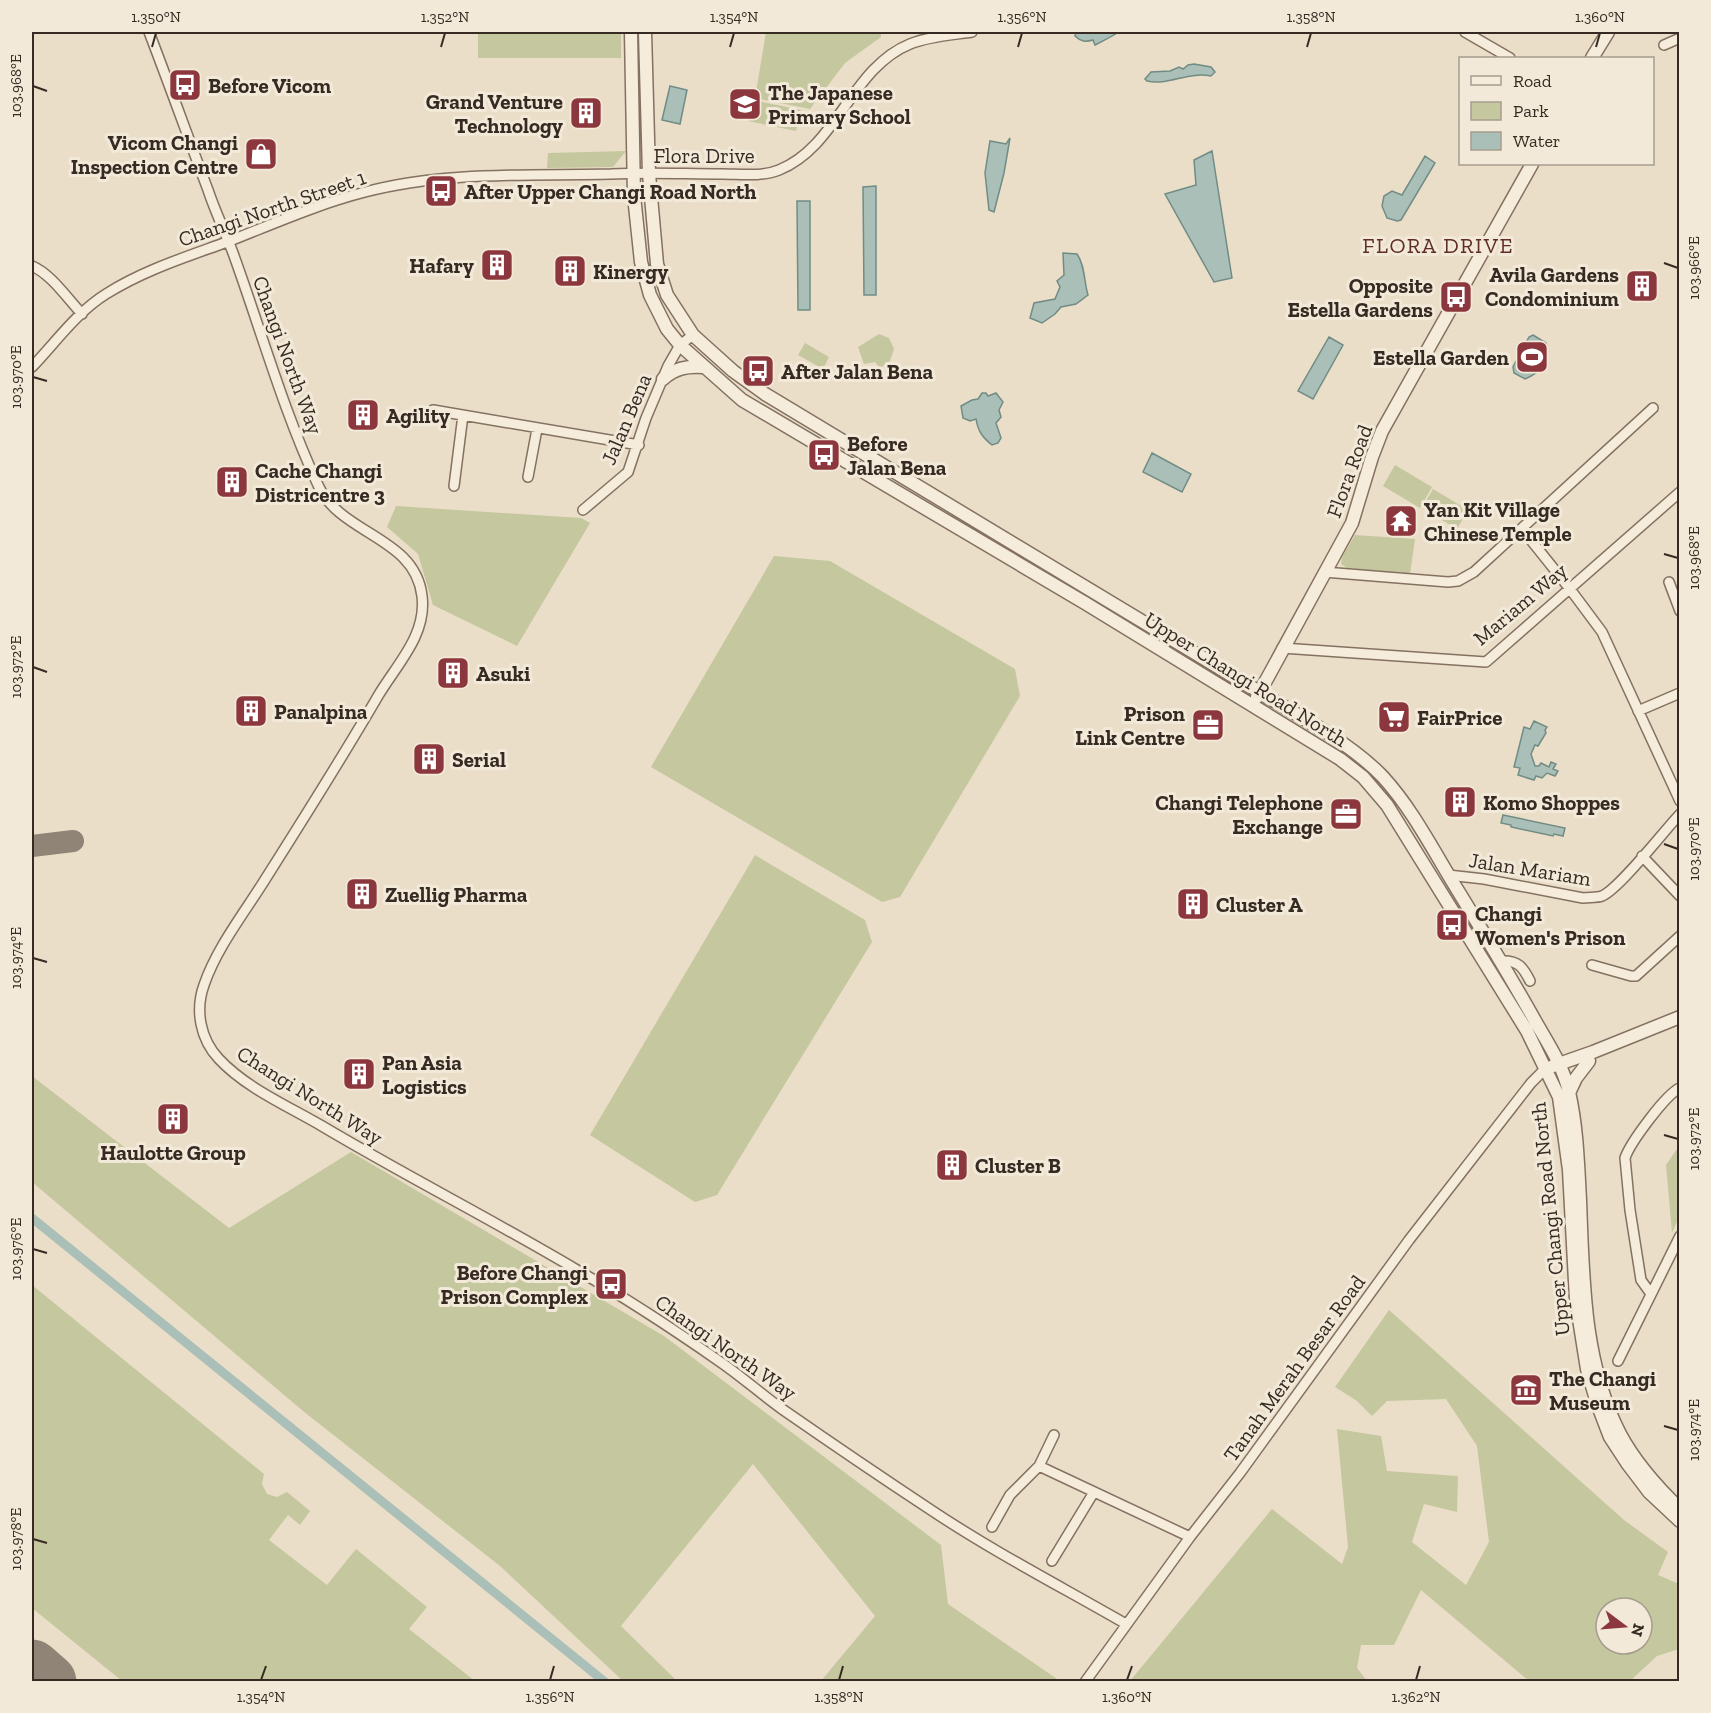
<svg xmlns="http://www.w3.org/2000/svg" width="1711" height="1713" viewBox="0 0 1711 1713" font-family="'Zilla Slab',serif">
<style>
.green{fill:#c5c79e;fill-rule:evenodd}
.water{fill:#aabfb7;stroke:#718c84;stroke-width:1.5}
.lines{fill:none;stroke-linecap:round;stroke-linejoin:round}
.canal{stroke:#aabfb7;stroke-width:9}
.taxiway{stroke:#908476;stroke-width:22}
.runway{stroke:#908476;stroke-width:57}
.minor-casing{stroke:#847160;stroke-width:12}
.tertiary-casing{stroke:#847160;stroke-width:15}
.minor{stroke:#f5ecdc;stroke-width:9}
.tertiary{stroke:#f5ecdc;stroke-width:12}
.ticks{fill:none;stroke:#362a22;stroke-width:2}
.labels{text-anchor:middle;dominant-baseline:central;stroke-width:6;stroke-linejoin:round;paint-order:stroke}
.poi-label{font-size:21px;font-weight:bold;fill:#362a22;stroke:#f2e9d8;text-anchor:start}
.street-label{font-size:21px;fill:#362a22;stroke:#f2e9d8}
.neighbourhood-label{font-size:22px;letter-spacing:1.5px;fill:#5e2e26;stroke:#f2e9d8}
.neatline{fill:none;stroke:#362a22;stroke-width:2}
.ticks-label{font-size:15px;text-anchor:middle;fill:#362a22}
</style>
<rect width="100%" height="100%" fill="#eadec9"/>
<!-- green -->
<path class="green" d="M478 32H621V58H478Z
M766 32H881V37L845 63 810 109 755 98Z
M753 100 801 110 796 131 748 121Z
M626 151 613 167 547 168 548 153Z
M879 334 889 338 894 349 890 361 880 368 875 362 864 364 858 347Z
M805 343 829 357 823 369 798 355Z
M1395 465 1432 487 1420 508 1383 486Z
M1433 489 1468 510 1457 529 1422 508Z
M396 506 581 518 590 523 517 646 433 605 418 554 387 527Z
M1355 535 1415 539 1410 574 1347 568 1341 564 1342 557Z
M774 556 830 561 1015 669 1020 696 900 897 882 902 651 767Z
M755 855 865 920 872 942 717 1195 695 1202 590 1135Z
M32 1076 229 1228 351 1152 664 1336 941 1545 948 1604 1060 1681H821L875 1616 753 1464 621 1626 677 1681H623L500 1566 303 1411 32 1182Z
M1679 1146V1217L1672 1233 1666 1165Z
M32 1285 264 1474 262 1484 267 1494 277 1497 287 1492 310 1511 300 1525 288 1515 269 1540 327 1585 356 1549 427 1607 409 1629 475 1681H122L32 1608Z
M1389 1310 1624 1520 1668 1552 1658 1575 1679 1584V1649L1657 1656 1630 1681H1529L1421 1590 1394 1645H1361L1357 1668 1367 1681H1130L1272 1509 1342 1564 1348 1547 1337 1429 1381 1436 1387 1471 1458 1476 1457 1512 1424 1504 1412 1542 1466 1585 1489 1542 1477 1446 1446 1399 1387 1401 1372 1416 1357 1401 1335 1387ZM1606 1608H1642V1644H1606Z"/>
<!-- water -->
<path class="water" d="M1076 32H1118C1115 35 1099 43 1095 45L1093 40C1086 42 1081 42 1075 36Z
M1194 64 1211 67 1215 72 1211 76C1189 71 1168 86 1147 81L1145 79 1151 72 1170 71 1179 67 1183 69 1188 65Z
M670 86 687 90 680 124 662 120Z
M1010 138 1004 173 994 212 989 210 985 173 990 141 1006 144Z
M1212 151 1232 278 1214 282 1165 194 1196 185 1194 160Z
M1425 156 1435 163 1401 220 1397 221 1387 218 1382 206 1384 196 1392 191 1402 195Z
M876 186V295H864L863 187Z
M797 201H810V310H798Z
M1063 253 1077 254C1085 265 1084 282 1088 295L1076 304 1061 307 1055 314 1042 323 1030 318 1034 303 1055 299 1060 287 1057 281 1064 275Z
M1533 335 1546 343C1551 361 1541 372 1525 379L1514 373 1513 367 1529 337Z
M1329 337 1343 345 1313 399 1298 391Z
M982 393H986L988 396 996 393 1003 402 999 410 1001 417 996 423 1001 438 998 443 992 445C982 437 978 431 976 419L970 421 963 418 961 406 972 400 978 399Z
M1152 453 1191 474 1182 492 1143 472Z
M1534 721 1547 727 1545 730 1546 733 1538 746 1535 745 1531 754 1535 766H1539L1541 763 1549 767 1551 762 1556 764 1553 769 1558 771 1555 776 1547 773 1542 778 1536 776 1534 780 1518 775 1520 768 1514 767 1524 727 1530 729Z
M1503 815 1565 828 1563 836 1554 834 1553 836 1511 827V825L1501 823Z"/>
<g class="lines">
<!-- canal -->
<path class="canal" d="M32 1218 605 1682"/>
<!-- taxiway -->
<path class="taxiway" d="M32 846 73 841"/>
<!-- runway -->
<path class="runway" d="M32 1668 48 1682"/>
<!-- minor casing -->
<g class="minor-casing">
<path id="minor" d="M149 32C169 84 188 137 208 190 215 211 225 232 233 253 261 330 283 410 318 485 340 535 415 536 422 596 427 635 397 664 378 696 342 758 304 818 266 878 245 912 217 947 204 985 195 1010 200 1039 219 1059 246 1088 288 1106 322 1126 406 1176 493 1220 577 1270 626 1298 673 1329 719 1361 741 1376 761 1394 782 1409 831 1443 881 1477 931 1510 994 1552 1060 1586 1126 1624
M1465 32 1510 58
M1664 45 1680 38
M32 266C51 274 67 298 82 314
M32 367C55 343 77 312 106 294 144 270 186 257 227 242 273 224 318 204 365 192 445 171 530 176 611 174 648 172 685 174 722 174 740 174 762 177 779 170 838 146 851 68 910 44 930 36 952 35 972 32
M433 410 639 445
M528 477 537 429
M454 486 463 415
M583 510 628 472 646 418 668 366 680 345 693 335
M1522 529 1570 589 1602 632 1680 801
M1324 572 1448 582 1458 581 1474 572 1653 408
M1669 582 1680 611
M1282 648 1486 662 1680 492
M1638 711 1680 693
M1642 856 1680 896
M1448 875 1484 879 1583 898C1589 897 1596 898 1602 896 1619 889 1664 831 1680 814
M1501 961C1518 960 1523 967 1530 981
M1592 965 1631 976H1636L1680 936
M1651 1294 1641 1280 1630 1210 1625 1158C1630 1143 1666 1094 1680 1088
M1618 1361 1680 1236
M1039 1466 1190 1537
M992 1527 1010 1495 1039 1466 1054 1435
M1052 1561 1094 1492
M1085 1682 1190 1537 1240 1473 1409 1240 1531 1083 1546 1068"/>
</g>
<!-- tertiary casing -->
<g class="tertiary-casing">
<path id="tertiary" d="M631 32 634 196 641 262 650 295 667 329 680 345 742 400 1085 603 1340 759 1363 777 1387 805 1527 1031 1559 1097 1569 1170 1576 1300 1587 1369 1597 1403 1610 1437 1627 1463 1649 1492 1680 1521
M645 32 649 174 657 264 667 295 693 335 733 371 765 394 1326 732C1346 745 1366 759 1383 777 1414 811 1435 854 1460 894 1485 935 1510 976 1534 1019 1547 1042 1563 1065 1569 1092 1577 1127 1578 1164 1580 1200 1583 1279 1583 1362 1620 1434 1635 1462 1657 1487 1680 1509
M1592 58 1608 32
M663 379C675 368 687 366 703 367
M1257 697 1352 523 1372 457 1382 431 1532 164
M1553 1066 1593 1052 1680 1017
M1569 1093 1576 1078 1589 1061"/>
</g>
<!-- minor -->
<use href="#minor" class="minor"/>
<!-- tertiary -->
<use href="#tertiary" class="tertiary"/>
</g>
<!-- ticks -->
<path class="ticks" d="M152 47 156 33M441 47 445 33M730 47 734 33M1018 47 1022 33M1307 47 1311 33M1596 47 1600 33M33 86 47 91M1664 263 1678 268M33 377 47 381M1664 554 1678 558M33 667 47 672M1664 844 1678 849M33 958 47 962M1664 1135 1678 1139M33 1249 47 1253M1664 1426 1678 1430M33 1539 47 1543M261 1680 266 1666M550 1680 554 1666M839 1680 843 1666M1127 1680 1132 1666M1416 1680 1420 1666"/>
<!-- icons -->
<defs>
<g id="bus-square" transform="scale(1.725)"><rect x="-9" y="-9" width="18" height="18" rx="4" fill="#8c373d" stroke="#f2e9d8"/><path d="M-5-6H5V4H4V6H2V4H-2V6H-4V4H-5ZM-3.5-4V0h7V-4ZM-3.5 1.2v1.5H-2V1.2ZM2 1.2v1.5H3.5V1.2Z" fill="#fff"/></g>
<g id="school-square" transform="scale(1.725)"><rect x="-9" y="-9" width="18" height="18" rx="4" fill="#8c373d" stroke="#f2e9d8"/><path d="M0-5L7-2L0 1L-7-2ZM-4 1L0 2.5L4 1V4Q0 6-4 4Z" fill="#fff"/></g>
<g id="building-square" transform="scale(1.725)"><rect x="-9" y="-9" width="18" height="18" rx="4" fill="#8c373d" stroke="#f2e9d8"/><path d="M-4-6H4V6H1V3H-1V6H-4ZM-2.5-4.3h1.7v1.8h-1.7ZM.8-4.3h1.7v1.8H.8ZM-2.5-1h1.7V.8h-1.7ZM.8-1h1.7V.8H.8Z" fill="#fff"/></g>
<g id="shop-square" transform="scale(1.725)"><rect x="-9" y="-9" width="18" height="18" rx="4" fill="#8c373d" stroke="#f2e9d8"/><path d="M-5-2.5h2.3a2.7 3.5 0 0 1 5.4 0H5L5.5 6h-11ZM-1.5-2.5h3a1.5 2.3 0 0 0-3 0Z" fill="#fff"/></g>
<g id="stadium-square" transform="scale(1.725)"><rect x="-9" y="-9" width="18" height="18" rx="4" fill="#8c373d" stroke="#f2e9d8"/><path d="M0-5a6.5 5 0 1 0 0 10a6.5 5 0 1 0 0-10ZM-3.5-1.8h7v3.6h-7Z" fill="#fff"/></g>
<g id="temple-square" transform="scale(1.725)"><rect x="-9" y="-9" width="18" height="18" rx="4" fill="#8c373d" stroke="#f2e9d8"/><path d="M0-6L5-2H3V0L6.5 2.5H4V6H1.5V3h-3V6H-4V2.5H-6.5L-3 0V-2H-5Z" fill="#fff"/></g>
<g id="supermarket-square" transform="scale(1.725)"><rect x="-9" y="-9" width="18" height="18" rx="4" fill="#8c373d" stroke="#f2e9d8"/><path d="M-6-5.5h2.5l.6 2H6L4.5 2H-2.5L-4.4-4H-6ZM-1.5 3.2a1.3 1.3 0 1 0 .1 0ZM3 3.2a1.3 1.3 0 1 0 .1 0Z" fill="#fff"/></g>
<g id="office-square" transform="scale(1.725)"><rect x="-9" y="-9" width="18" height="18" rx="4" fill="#8c373d" stroke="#f2e9d8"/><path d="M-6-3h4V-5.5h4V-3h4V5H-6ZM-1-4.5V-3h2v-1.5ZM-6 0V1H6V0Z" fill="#fff"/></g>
<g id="museum-square" transform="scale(1.725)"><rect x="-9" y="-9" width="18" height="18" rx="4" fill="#8c373d" stroke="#f2e9d8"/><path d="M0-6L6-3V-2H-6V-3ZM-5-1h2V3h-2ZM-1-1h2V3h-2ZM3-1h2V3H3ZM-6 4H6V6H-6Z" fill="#fff"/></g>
</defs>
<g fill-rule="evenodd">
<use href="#bus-square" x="185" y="85"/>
<use href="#school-square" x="745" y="104"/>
<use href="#building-square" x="586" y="113"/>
<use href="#shop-square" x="261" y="154"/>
<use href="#bus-square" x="441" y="191"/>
<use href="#building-square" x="497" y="265"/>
<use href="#building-square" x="570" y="271"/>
<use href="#building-square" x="1642" y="286"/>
<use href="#bus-square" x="1456" y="297"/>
<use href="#stadium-square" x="1532" y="357"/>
<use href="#bus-square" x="758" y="371"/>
<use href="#building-square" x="363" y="415"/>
<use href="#bus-square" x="824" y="455"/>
<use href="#building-square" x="232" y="482"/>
<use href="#temple-square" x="1401" y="521"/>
<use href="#building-square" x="453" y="673"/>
<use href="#building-square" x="251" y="711"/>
<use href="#supermarket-square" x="1394" y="717"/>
<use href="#office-square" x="1208" y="725"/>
<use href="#building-square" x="429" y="759"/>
<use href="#building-square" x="1460" y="802"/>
<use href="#office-square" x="1346" y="814"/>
<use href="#building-square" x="362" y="894"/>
<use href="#building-square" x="1193" y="904"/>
<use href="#bus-square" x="1452" y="925"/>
<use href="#building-square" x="359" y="1074"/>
<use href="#building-square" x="173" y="1119"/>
<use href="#building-square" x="952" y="1165"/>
<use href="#bus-square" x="611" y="1284"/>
<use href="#museum-square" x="1526" y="1390"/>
</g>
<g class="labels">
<!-- poi labels -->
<g class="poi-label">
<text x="208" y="85">Before Vicom</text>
<text x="768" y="92">The Japanese<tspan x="768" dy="24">Primary School</tspan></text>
<text x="563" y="101" text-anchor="end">Grand Venture<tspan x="563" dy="24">Technology</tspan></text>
<text x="238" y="142" text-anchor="end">Vicom Changi<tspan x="238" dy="24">Inspection Centre</tspan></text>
<text x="464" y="191">After Upper Changi Road North</text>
<text x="474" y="265" text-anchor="end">Hafary</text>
<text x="593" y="271">Kinergy</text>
<text x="1619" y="274" text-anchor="end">Avila Gardens<tspan x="1619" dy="24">Condominium</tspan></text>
<text x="1433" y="285" text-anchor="end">Opposite<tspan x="1433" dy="24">Estella Gardens</tspan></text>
<text x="1509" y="357" text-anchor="end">Estella Garden</text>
<text x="781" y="371">After Jalan Bena</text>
<text x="386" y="415">Agility</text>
<text x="847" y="443">Before<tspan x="847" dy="24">Jalan Bena</tspan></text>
<text x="255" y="470">Cache Changi<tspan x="255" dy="24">Districentre 3</tspan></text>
<text x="1424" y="509">Yan Kit Village<tspan x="1424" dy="24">Chinese Temple</tspan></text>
<text x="476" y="673">Asuki</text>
<text x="274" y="711">Panalpina</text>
<text x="1185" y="713" text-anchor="end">Prison<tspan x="1185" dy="24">Link Centre</tspan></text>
<text x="1417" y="717">FairPrice</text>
<text x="452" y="759">Serial</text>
<text x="1323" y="802" text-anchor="end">Changi Telephone<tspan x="1323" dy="24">Exchange</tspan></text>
<text x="1483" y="802">Komo Shoppes</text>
<text x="385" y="894">Zuellig Pharma</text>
<text x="1216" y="904">Cluster A</text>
<text x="1475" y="913">Changi<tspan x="1475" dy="24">Women's Prison</tspan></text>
<text x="382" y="1062">Pan Asia<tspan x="382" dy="24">Logistics</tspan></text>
<text x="173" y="1152" text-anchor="middle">Haulotte Group</text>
<text x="975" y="1165">Cluster B</text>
<text x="588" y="1272" text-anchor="end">Before Changi<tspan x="588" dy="24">Prison Complex</tspan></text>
<text x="1549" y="1378">The Changi<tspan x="1549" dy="24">Museum</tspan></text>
</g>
<!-- street labels -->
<g class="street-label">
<text x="704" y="155">Flora Drive</text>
<text transform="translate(272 208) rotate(-19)">Changi North Street 1</text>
<text transform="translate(288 355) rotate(70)">Changi North Way</text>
<text transform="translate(626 419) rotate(-67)">Jalan Bena</text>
<text transform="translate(1349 471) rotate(-70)">Flora Road</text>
<text transform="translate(1520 604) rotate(-40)">Mariam Way</text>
<text transform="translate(1246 679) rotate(32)">Upper Changi Road North</text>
<text transform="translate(1530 869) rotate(9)">Jalan Mariam</text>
<text transform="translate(310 1095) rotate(32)">Changi North Way</text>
<text transform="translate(1550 1219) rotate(-96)">Upper Changi Road North</text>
<text transform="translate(726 1347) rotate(35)">Changi North Way</text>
<text transform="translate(1294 1368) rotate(-54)">Tanah Merah Besar Road</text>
</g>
<!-- neighbourhood labels -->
<g class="neighbourhood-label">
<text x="1438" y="245">FLORA DRIVE</text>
</g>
</g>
<!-- border -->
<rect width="1711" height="1713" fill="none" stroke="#f2e9d8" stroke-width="66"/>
<!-- legend -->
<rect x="1459" y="57" width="195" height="108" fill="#f2e9d8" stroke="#a79d8f" stroke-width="1.5"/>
<rect x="1471" y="76" width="30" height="9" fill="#f5ecdc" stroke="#a79d8f" stroke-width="1.5"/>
<text x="1513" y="87" font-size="18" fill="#362a22">Road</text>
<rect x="1471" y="102" width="30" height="18" fill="#c5c79e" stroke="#a79d8f" stroke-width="1.5"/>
<text x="1513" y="117" font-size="18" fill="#362a22">Park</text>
<rect x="1471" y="132" width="30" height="18" fill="#aabfb7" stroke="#a79d8f" stroke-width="1.5"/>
<text x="1513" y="147" font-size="18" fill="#362a22">Water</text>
<!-- north arrow -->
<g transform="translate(1624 1626) rotate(106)"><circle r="28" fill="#f2e9d8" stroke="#a79d8f" stroke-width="1.5"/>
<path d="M0-4.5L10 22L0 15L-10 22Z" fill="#8c373d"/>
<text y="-9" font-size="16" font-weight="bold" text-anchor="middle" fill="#362a22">N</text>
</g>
<rect x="33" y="33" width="1645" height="1647" class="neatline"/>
<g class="ticks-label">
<text x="156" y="22">1.350°N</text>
<text x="445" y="22">1.352°N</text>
<text x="734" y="22">1.354°N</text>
<text x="1022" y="22">1.356°N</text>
<text x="1311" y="22">1.358°N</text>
<text x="1600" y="22">1.360°N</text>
<text transform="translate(16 86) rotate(-90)" y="5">103.968°E</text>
<text transform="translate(1694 268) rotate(-90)" y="5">103.966°E</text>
<text transform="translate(16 377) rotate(-90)" y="5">103.970°E</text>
<text transform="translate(1694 558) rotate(-90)" y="5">103.968°E</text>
<text transform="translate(16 667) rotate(-90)" y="5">103.972°E</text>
<text transform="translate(1694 849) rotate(-90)" y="5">103.970°E</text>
<text transform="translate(16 958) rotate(-90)" y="5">103.974°E</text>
<text transform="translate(1694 1139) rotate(-90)" y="5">103.972°E</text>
<text transform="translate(16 1249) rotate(-90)" y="5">103.976°E</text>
<text transform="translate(1694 1430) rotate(-90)" y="5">103.974°E</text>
<text transform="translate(16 1539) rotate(-90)" y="5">103.978°E</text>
<text x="261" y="1702">1.354°N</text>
<text x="550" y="1702">1.356°N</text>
<text x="839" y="1702">1.358°N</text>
<text x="1127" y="1702">1.360°N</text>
<text x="1416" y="1702">1.362°N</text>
</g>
</svg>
